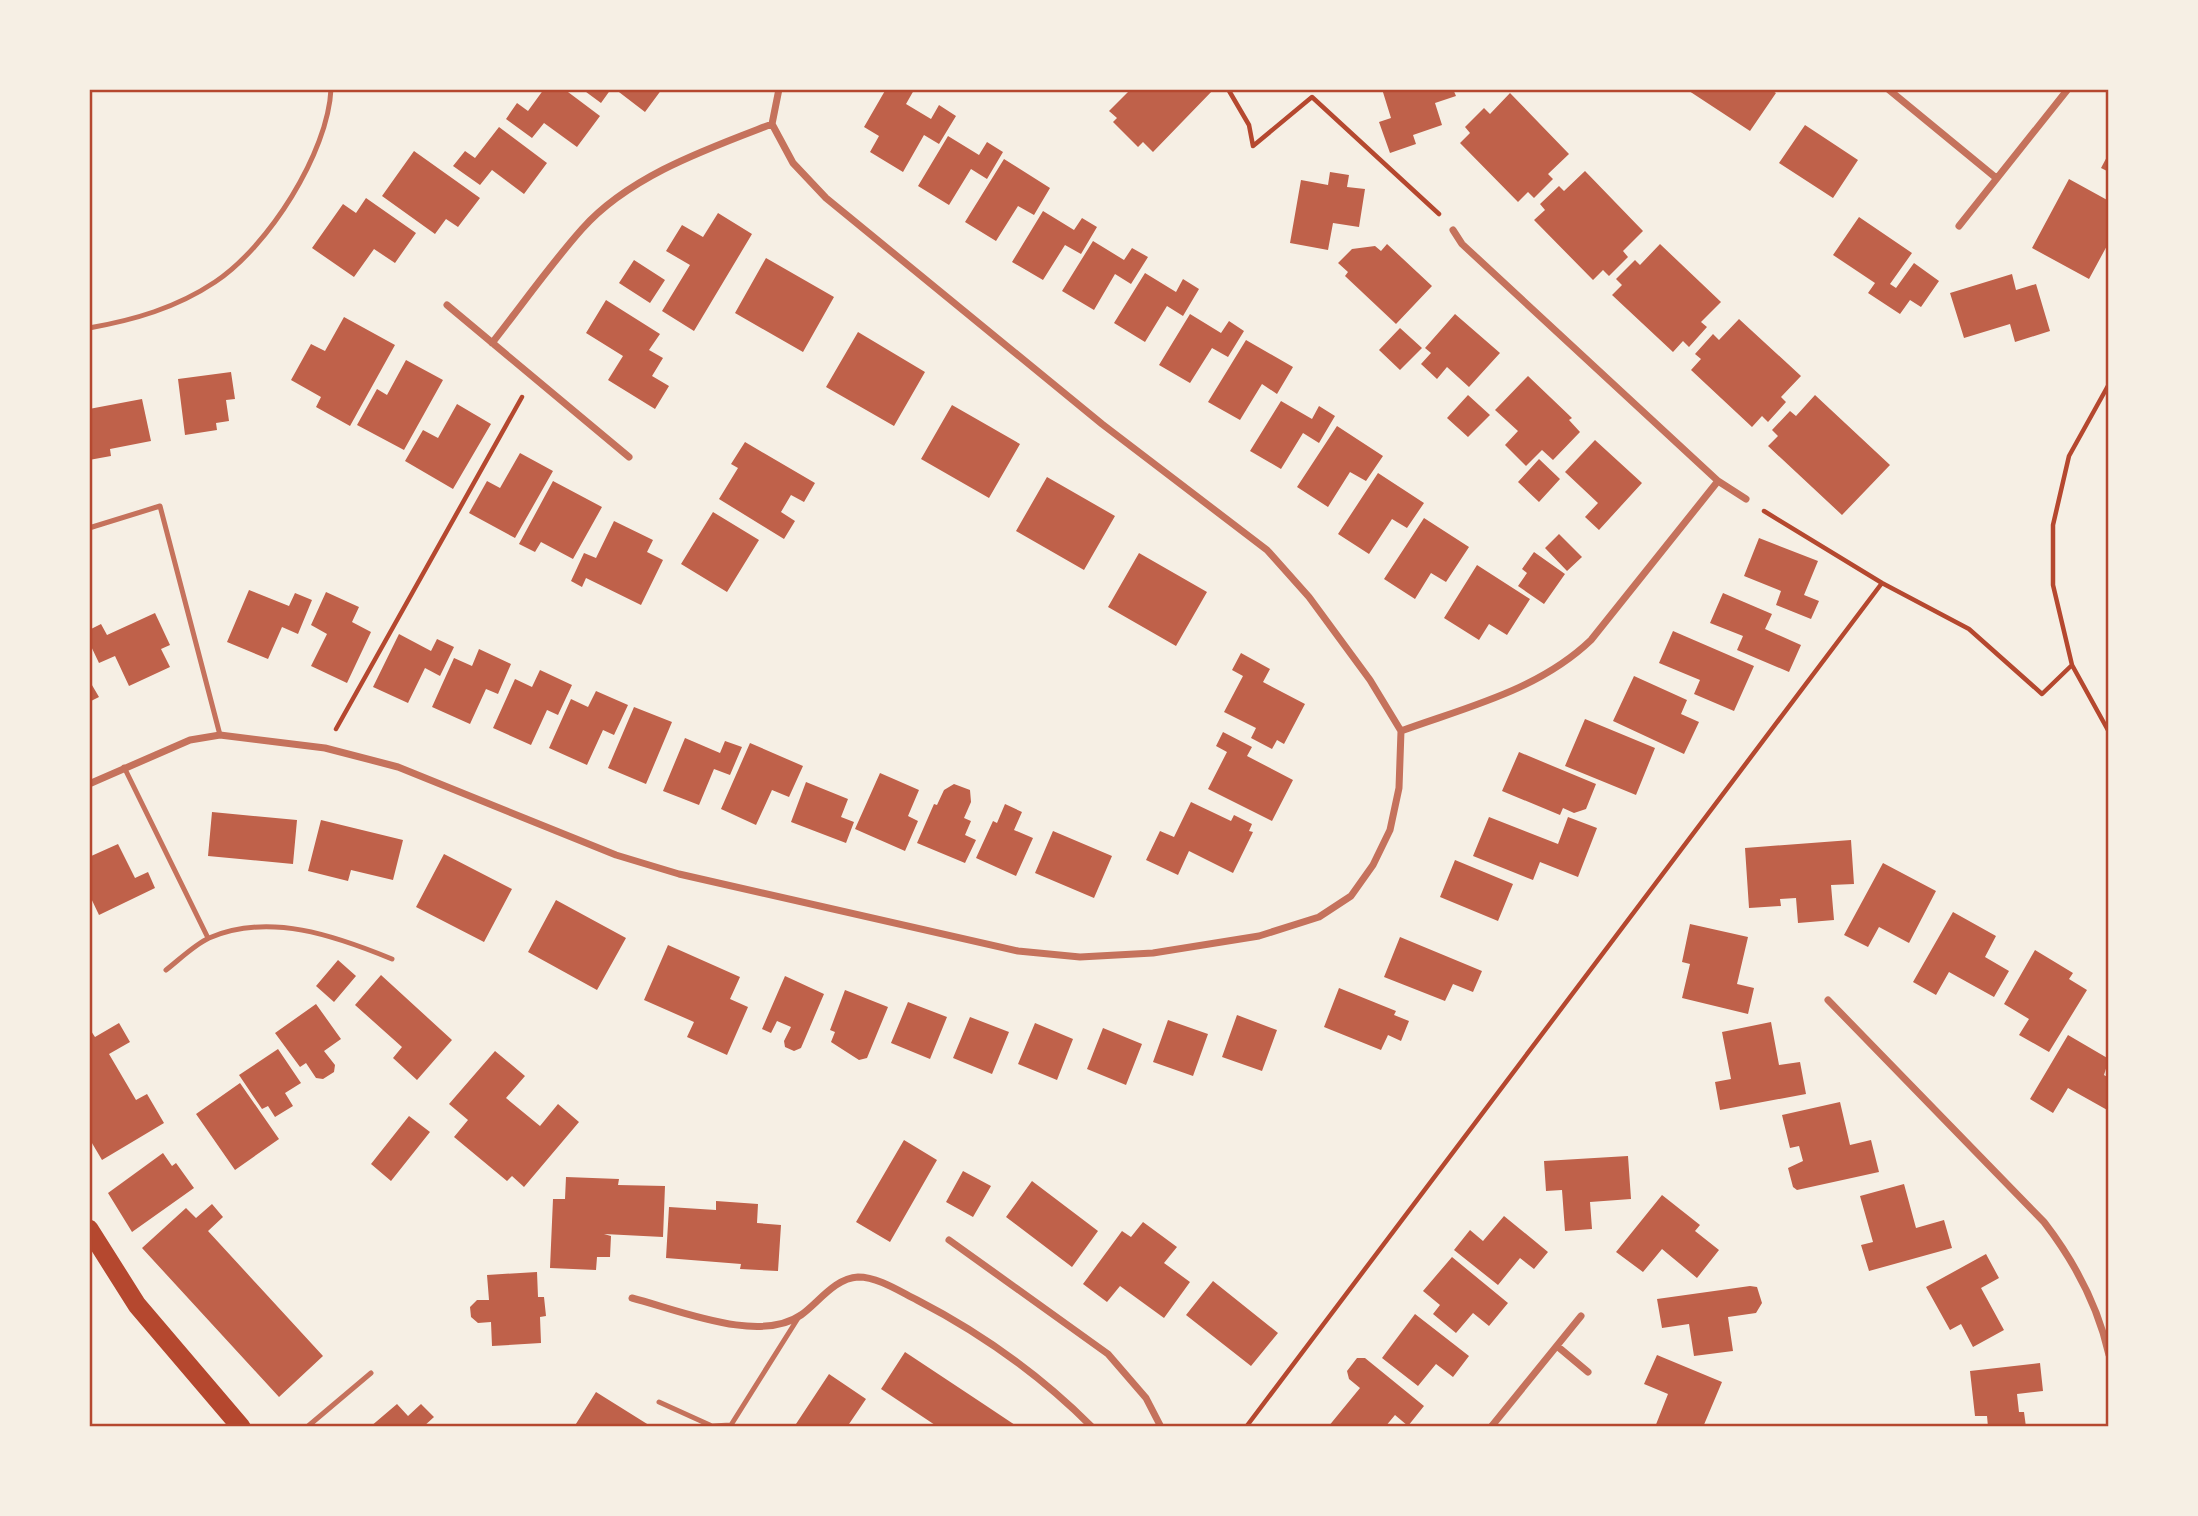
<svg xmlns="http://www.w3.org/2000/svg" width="2198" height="1516" viewBox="0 0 2198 1516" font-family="'PT Serif',serif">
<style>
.building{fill:#bf614a}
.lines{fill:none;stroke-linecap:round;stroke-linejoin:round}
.path{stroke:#b5482f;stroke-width:4.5}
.service{stroke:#c5725c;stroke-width:5}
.minor{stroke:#c5725c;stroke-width:7}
.trunk{stroke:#b5482f;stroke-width:19}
.neatline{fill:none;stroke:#b5482f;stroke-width:2.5}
</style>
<rect width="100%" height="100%" fill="#f6efe4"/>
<!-- building -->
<path class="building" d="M544 89H564L600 116 577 147 544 123 532 138 506 119 517 103 528 111Z
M582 89H611L601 103Z
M615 89H662L645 112Z
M886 89 914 90 906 104 931 119 939 105 956 116 939 144 924 135 903 172 870 152 879 136 864 127Z
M1131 89H1214L1153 152 1143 142 1138 147 1113 122 1117 118 1109 111Z
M1382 89H1453L1456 96 1435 103 1442 125 1413 135 1416 144 1390 153 1379 122 1391 118Z
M1686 89H1770L1776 93 1750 131Z
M1510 93 1569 154 1548 174 1553 179 1534 198 1528 192 1518 202 1460 143 1470 133 1465 127 1484 108 1490 114Z
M1805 125 1858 160 1833 198 1779 163Z
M499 127 547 163 524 194 492 170 480 185 453 166 465 151 475 158Z
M948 136 979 155 987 142 1003 152 987 179 971 169 949 205 918 186Z
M414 151 480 198 458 227 446 219 435 234 382 196Z
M2109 153V172L2101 168Z
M1004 159 1050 188 1034 215 1018 206 996 241 965 222Z
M1585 171 1643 231 1623 251 1628 257 1609 276 1603 270 1593 280 1534 220 1545 210 1540 204 1559 186 1564 191Z
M1330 172 1349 175 1347 187 1365 189 1359 227 1333 223 1328 250 1290 243 1301 180 1328 185Z
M2069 179 2109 201V242L2089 279 2032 248Z
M366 198 416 233 395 263 374 249 354 277 312 248 343 204 356 213Z
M1043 211 1074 230 1082 218 1097 227 1081 254 1065 245 1043 280 1012 262Z
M718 213 752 234 694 331 662 311 690 265 666 251 682 225 703 237Z
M1859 217 1912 253 1890 284 1896 288 1914 263 1939 281 1921 307 1910 300 1900 314 1868 293 1875 283 1833 255Z
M1093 241 1124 260 1132 248 1148 257 1131 284 1115 274 1094 310 1062 291Z
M1387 244 1432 286 1396 324 1345 276 1348 272 1338 263 1352 249 1375 246 1381 251Z
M1660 244 1721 302 1701 322 1707 327 1689 347 1683 341 1673 352 1612 295 1622 285 1616 279 1635 260 1640 265Z
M766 258 834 297 803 352 735 313Z
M634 260 665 280 650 303 619 283Z
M1145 273 1176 292 1183 279 1199 289 1183 316 1167 306 1145 342 1114 323Z
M2012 274 2016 290 2036 284 2050 331 2015 342 2010 324 1964 338 1950 293Z
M606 300 660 334 649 350 663 358 652 376 669 386 655 409 608 380 623 356 586 333Z
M1190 314 1221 333 1229 321 1244 331 1228 357 1212 348 1190 383 1159 365Z
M1455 314 1500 353 1469 387 1447 367 1437 379 1421 364 1431 353 1425 348Z
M344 317 395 345 350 426 316 407 321 397 291 380 311 344 325 351Z
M1739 319 1801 376 1781 397 1786 402 1768 422 1762 416 1752 427 1691 370 1701 359 1695 354 1713 334 1719 340Z
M1400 328 1422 348 1400 370 1379 350Z
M858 332 925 372 894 426 826 387Z
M1246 340 1293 367 1277 394 1262 384 1240 420 1208 402Z
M406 360 443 380 404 450 357 425 377 389 387 395Z
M231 372 235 399 226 400 229 421 216 423 217 430 185 435 178 379Z
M1528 376 1572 418 1569 420 1580 432 1553 460 1542 450 1526 466 1505 445 1518 431 1495 410Z
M1468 395 1490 415 1468 437 1447 418Z
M1815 395 1890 465 1842 515 1768 446 1778 436 1772 430 1790 411 1796 416Z
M142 399 151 441 110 449 111 456 89 460V409Z
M1281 401 1312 419 1319 406 1335 416 1319 443 1303 433 1281 469 1250 451Z
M457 404 491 424 453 489 405 461 423 430 438 438Z
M952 405 1020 444 989 498 921 459Z
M1337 426 1383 456 1366 481 1350 472 1328 507 1297 487Z
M1595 440 1642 483 1599 530 1585 517 1598 503 1565 472Z
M745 442 815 483 804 502 791 495 781 512 795 521 784 539 719 499 738 468 731 464Z
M520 453 553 471 515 538 469 513 487 481 500 488Z
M1539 459 1560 479 1539 502 1518 482Z
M1378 473 1424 503 1407 528 1392 519 1369 554 1338 534Z
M1047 477 1115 516 1084 570 1016 531Z
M553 481 602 507 573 559 541 542 535 552 519 544Z
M713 512 759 540 727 592 681 564Z
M1424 518 1469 547 1446 582 1431 573 1415 599 1384 579Z
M614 521 653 540 647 552 663 560 641 605 586 578 582 587 571 581 584 553 596 558Z
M1559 534 1582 557 1567 571 1545 548Z
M1759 538 1818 561 1804 595 1819 601 1811 619 1776 605 1781 591 1744 576Z
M1534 552 1565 574 1544 604 1518 586 1527 573 1522 569Z
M1139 553 1207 592 1176 646 1108 607Z
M1477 565 1530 599 1507 635 1489 624 1479 640 1444 618Z
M249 590 289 606 295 593 312 600 298 634 282 627 268 659 227 642Z
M326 592 359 607 352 622 371 632 347 683 311 666 327 634 311 625Z
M1723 593 1772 614 1765 629 1801 645 1789 672 1737 650 1743 636 1710 623Z
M155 613 170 645 161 649 170 667 129 686 115 656 99 663 89 642V630L101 624 107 635Z
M1673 631 1754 666 1734 711 1694 694 1700 680 1659 663Z
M399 634 431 651 437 639 454 647 440 676 425 668 408 703 373 687Z
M479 649 511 664 498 694 486 689 470 724 432 707 454 658 472 666Z
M1241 653 1270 669 1263 682 1305 704 1284 744 1277 740 1272 749 1251 738 1256 728 1224 712 1243 676 1232 670Z
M540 670 572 685 558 715 547 710 531 745 493 728 515 679 532 687Z
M1634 676 1687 700 1681 714 1699 722 1684 754 1613 721Z
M89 680 99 697 89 702Z
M596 691 628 705 614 735 603 730 587 765 549 748 571 699 588 707Z
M634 707 672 722 646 784 608 768Z
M1585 719 1655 748 1636 795 1565 766Z
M1223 732 1252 747 1247 756 1293 780 1272 821 1208 789 1227 752 1216 746Z
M685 738 720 753 725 741 742 747 730 775 714 769 699 805 663 791Z
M750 743 803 766 789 797 772 790 756 825 721 809Z
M1519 752 1596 784 1586 809 1574 813 1563 808 1560 815 1502 791Z
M880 773 919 790 908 816 918 821 905 851 855 829Z
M806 782 848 799 841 817 854 822 846 843 791 822Z
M954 784 970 790 971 802 964 818 971 821 965 835 976 840 965 863 917 843 934 804 937 805 944 790Z
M1191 802 1231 821 1234 815 1252 824 1249 831 1253 832 1233 873 1189 851 1178 875 1146 860 1160 831 1174 837Z
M1005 804 1022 812 1014 830 1033 838 1016 876 976 858 993 821 997 823Z
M212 812 297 820 293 864 208 856Z
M1489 817 1558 844 1568 817 1597 828 1578 877 1540 862 1533 880 1473 856Z
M321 820 403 840 393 880 351 870 348 881 308 871Z
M1053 831 1112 856 1094 898 1035 873Z
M1851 840 1854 884 1831 885 1834 920 1798 923 1796 898 1780 899 1781 906 1749 908 1745 848Z
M118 844 135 878 148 872 155 888 99 915 89 894V857Z
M444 854 512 889 484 942 416 907Z
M1455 860 1513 884 1498 921 1440 897Z
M1883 863 1936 891 1909 943 1879 927 1868 947 1844 935Z
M556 900 626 938 597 990 528 952Z
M1953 912 1996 936 1985 957 2009 971 1994 997 1949 972 1936 995 1913 982Z
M1690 924 1748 937 1737 984 1754 988 1748 1014 1682 998 1690 964 1682 962Z
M1400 937 1482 971 1473 992 1453 984 1445 1001 1384 977Z
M668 945 740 977 730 999 748 1007 727 1055 687 1037 694 1022 644 1000Z
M2035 950 2073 973 2069 979 2087 990 2049 1052 2019 1035 2029 1019 2004 1004Z
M338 960 356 976 334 1002 316 986Z
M381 975 452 1040 417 1080 393 1058 402 1047 355 1005Z
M785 976 824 994 801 1048 794 1051 785 1047 784 1041 791 1027 777 1021 771 1033 762 1029Z
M1339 988 1396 1011 1394 1015 1409 1021 1401 1041 1388 1035 1381 1050 1324 1027Z
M845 990 888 1007 867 1058 859 1060 831 1042 835 1032 830 1030Z
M908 1002 947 1017 930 1059 891 1043Z
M316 1004 341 1039 324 1051 335 1065 334 1072 323 1079 316 1078 306 1063 300 1067 275 1033Z
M1237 1015 1277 1030 1262 1071 1222 1057Z
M970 1017 1009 1032 992 1074 953 1058Z
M1168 1020 1208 1034 1193 1076 1153 1062Z
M1771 1022 1779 1065 1800 1062 1806 1094 1720 1110 1715 1082 1731 1079 1722 1032Z
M119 1023 130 1042 109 1054 136 1100 147 1094 164 1123 102 1160 89 1138V1028L95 1037Z
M1035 1023 1073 1039 1057 1080 1018 1064Z
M1103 1028 1142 1044 1126 1085 1087 1069Z
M2068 1035 2109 1059 2104 1075 2109 1078V1111L2068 1088 2053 1113 2030 1099Z
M278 1049 301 1083 285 1093 293 1106 275 1117 268 1106 262 1109 239 1075Z
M495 1051 525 1076 506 1098 540 1126 558 1104 579 1122 524 1187 512 1176 507 1181 454 1137 468 1120 449 1104Z
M240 1083 279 1139 235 1170 196 1114Z
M1840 1102 1850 1145 1871 1140 1879 1172 1797 1190 1793 1187 1788 1168 1803 1161 1799 1146 1790 1148 1782 1115Z
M409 1116 430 1132 391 1181 371 1164Z
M904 1140 937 1160 890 1242 856 1222Z
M163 1153 172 1166 176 1163 194 1188 132 1232 108 1193Z
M1628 1156 1631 1199 1590 1202 1592 1229 1565 1231 1562 1190 1546 1191 1544 1161Z
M963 1171 991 1186 973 1217 946 1202Z
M566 1177 619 1179 618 1185 665 1186 663 1237 604 1234 611 1236 610 1257H597L596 1270 550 1268 553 1199H565Z
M1032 1181 1098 1231 1072 1267 1006 1217Z
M1904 1184 1916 1228 1944 1220 1952 1248 1869 1271 1861 1245 1873 1242 1860 1196Z
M1662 1195 1700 1225 1695 1231 1719 1250 1697 1278 1662 1249 1643 1272 1616 1252Z
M716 1201 758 1204 757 1223 781 1225 778 1271 740 1269 741 1264 666 1258 669 1207 716 1210Z
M212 1204 223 1217 208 1231 323 1356 279 1397 142 1248 186 1208 196 1218Z
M1504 1216 1548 1252 1534 1269 1520 1258 1498 1285 1454 1250 1470 1230 1483 1241Z
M1143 1222 1177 1247 1164 1263 1190 1282 1164 1318 1120 1286 1107 1302 1083 1284 1122 1231 1131 1237Z
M1986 1254 1999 1278 1981 1288 2004 1330 1973 1347 1961 1324 1950 1330 1926 1287Z
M1452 1257 1508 1303 1489 1326 1473 1313 1456 1333 1433 1314 1440 1305 1423 1291Z
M537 1272 538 1297H544L546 1316 540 1317 541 1343 492 1346 491 1322 478 1323 471 1317 470 1307 477 1300H489L487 1275Z
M1213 1281 1278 1333 1251 1366 1186 1315Z
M1750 1286 1757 1287 1762 1303 1756 1313 1728 1317 1733 1351 1694 1356 1689 1324 1662 1328 1657 1299Z
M1415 1314 1469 1356 1453 1377 1436 1364 1418 1386 1382 1358Z
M905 1352 982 1403 1018 1427H938L881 1389Z
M1657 1355 1722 1382 1703 1427H1655L1668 1394 1644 1384Z
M1357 1358H1365L1424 1406 1408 1426 1395 1415 1385 1427H1328L1360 1388 1349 1379 1347 1371Z
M2040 1363 2043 1391 2017 1394 2019 1412H2024L2026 1427H1988L1987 1416H1975L1970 1371Z
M829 1374 866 1399 847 1427H794Z
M596 1392 652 1427H574Z
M397 1404 408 1416 421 1404 434 1417 423 1427H370Z"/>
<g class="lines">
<!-- path -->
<path class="path" d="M1228 89 1249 125 1253 146 1312 97 1439 214
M2109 384 2069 456 2053 525V585L2072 665 2109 732
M1764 511 1882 583 1969 629 2042 694 2072 665
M336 729 522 397
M1246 1427 1882 583"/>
<!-- service -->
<path class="service" d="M89 328C134 320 176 308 215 282 268 247 328 153 331 89
M89 528 160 506 220 735
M124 767 208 938
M166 970C179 960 194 945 209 938 269 912 336 936 392 959
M659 1402 712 1426 731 1425 800 1315
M307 1427 371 1373"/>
<!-- minor -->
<path class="minor" d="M1888 89 1995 177
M1959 226 2068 89
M1453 230 1462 244 1718 481 1746 499
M447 305 629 457
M492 343C522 305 550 265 582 229 629 176 707 149 772 124
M1401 731C1467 707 1539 690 1591 640L1718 481
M89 784 190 740 220 735 325 748 398 767 616 855 679 874 1018 951 1080 957 1153 953 1259 936 1319 917 1351 896 1373 865 1390 830 1399 788 1401 731 1370 680 1309 597 1267 550 1102 424 826 198 793 163 772 124 779 89
M1828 1000 2044 1222C2074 1261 2098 1306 2109 1355
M949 1240 1108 1354 1146 1398 1161 1427
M632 1298C679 1310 759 1344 801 1315 818 1303 835 1278 858 1277 878 1277 899 1291 917 1300 983 1334 1039 1374 1092 1427
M1557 1346 1588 1372
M1491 1427 1581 1316"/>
<!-- trunk -->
<path class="trunk" d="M89 1229 137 1305 241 1427"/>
</g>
<!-- border -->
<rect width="2198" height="1516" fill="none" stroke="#f6efe4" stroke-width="182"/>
<rect x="91" y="91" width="2016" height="1334" class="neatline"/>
</svg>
